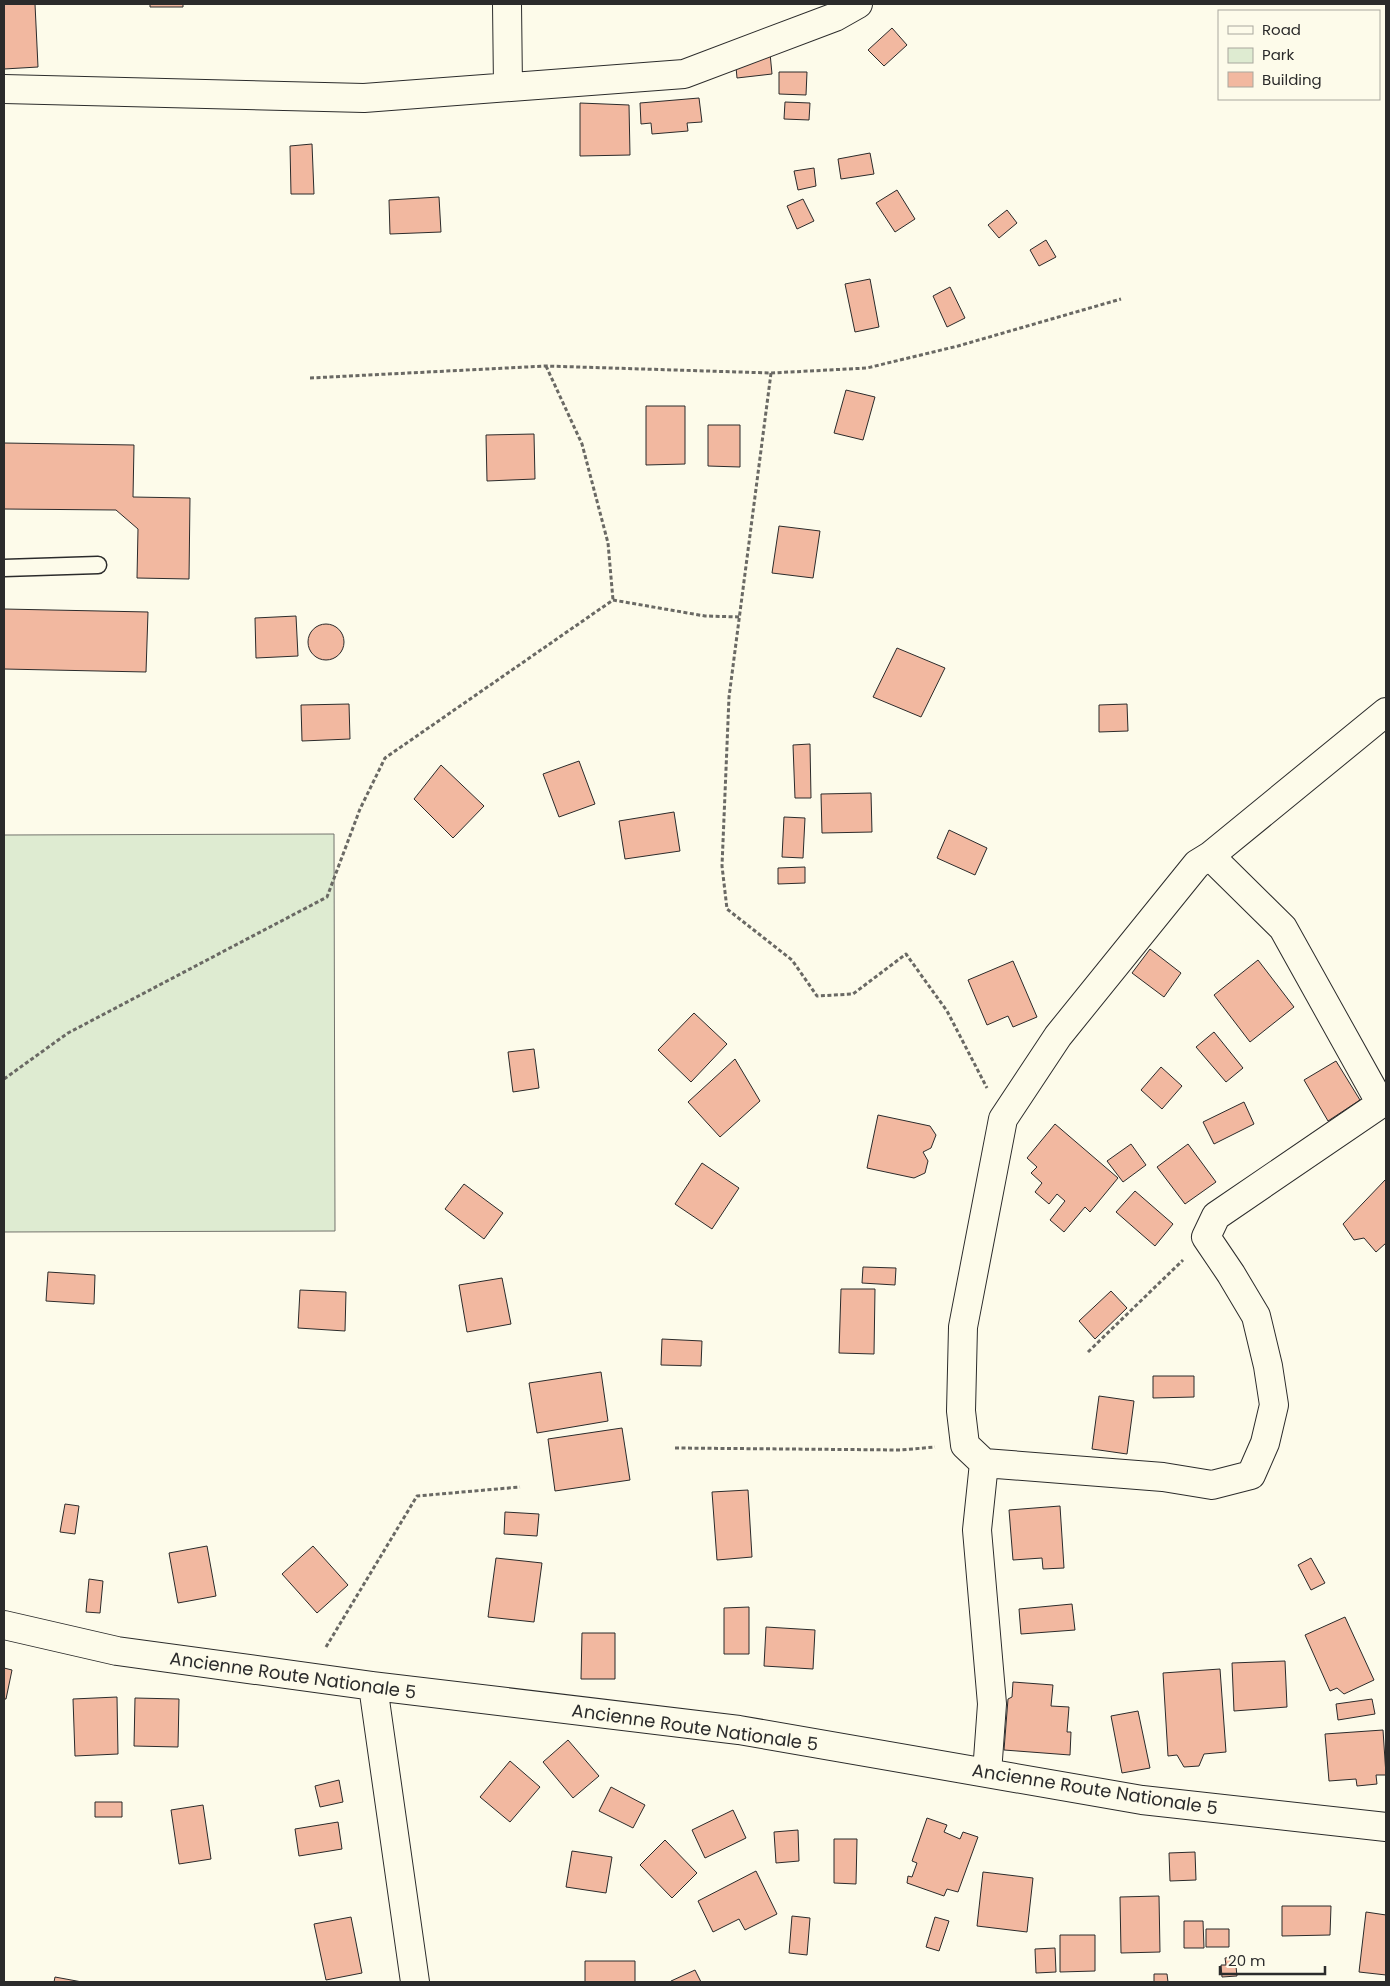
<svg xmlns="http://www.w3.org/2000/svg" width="1390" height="1986" viewBox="0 0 1390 1986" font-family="Poppins,sans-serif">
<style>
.green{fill:#deebd1;stroke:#74746e}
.building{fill:#f2b8a0;stroke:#2b2b2b}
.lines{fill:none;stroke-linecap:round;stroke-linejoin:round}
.lane-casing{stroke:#2b2b2b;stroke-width:19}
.street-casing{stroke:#2b2b2b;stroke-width:30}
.path{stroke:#6a6964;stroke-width:3;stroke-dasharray:4 2.5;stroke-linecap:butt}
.lane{stroke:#fdfbea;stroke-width:16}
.street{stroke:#fdfbea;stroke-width:28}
.labels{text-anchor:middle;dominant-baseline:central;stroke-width:4;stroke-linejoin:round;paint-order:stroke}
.street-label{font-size:18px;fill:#2b2b2b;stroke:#fdfbea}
</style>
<rect width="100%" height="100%" fill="#fdfbea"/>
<!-- green -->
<path class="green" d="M334 834 335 1231 4 1232V835Z"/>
<!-- building -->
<path class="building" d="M4 4H35L38 67 4 69Z
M150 4H183V7H150Z
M892 28 907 45 884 66 868 50Z
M770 53 772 74 737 78 735 56Z
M779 72H807L806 95 779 94Z
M699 98 702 122 687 123 688 131 652 134 651 123 641 124 640 103Z
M785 102 810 103 809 120 784 119Z
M580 103 629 105 630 155 580 156Z
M312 144 314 194H291L290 146Z
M870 153 874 174 841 179 838 159Z
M814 168 816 186 798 190 794 171Z
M897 190 915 219 895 232 876 203Z
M439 197 441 232 390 234 389 200Z
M803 199 814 221 797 229 787 206Z
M1007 210 1017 223 999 238 988 225Z
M1046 240 1056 257 1039 266 1030 250Z
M870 279 879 327 855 332 845 284Z
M950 287 965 318 947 327 933 296Z
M846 390 875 397 863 440 834 433Z
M646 406H685V464L646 465Z
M708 425H740V467L708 466Z
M534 434 535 479 487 481 486 435Z
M4 443 134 445 133 497 190 498 189 579 137 578 138 529 116 510 4 509Z
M779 526 820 531 813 578 772 573Z
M4 609 148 612 146 672 4 669Z
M296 616 298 656 256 658 255 618Z
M308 642a18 18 0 1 1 36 0a18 18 0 1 1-36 0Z
M897 648 945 668 921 717 873 697Z
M349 704 350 739 302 741 301 705Z
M1127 704 1128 731 1099 732V705Z
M810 744 811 798H795L793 745Z
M579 761 595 804 559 817 543 774Z
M441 765 484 806 453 838 414 799Z
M871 793 872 832 822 833 821 794Z
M674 812 680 851 625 859 619 821Z
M784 817 805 818 803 858 782 857Z
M949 830 987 848 975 875 937 858Z
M805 867V883L778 884V868Z
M1150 949 1181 973 1164 997 1132 973Z
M1258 960 1294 1007 1250 1042 1214 995Z
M1013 961 1037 1017 1013 1027 1008 1016 987 1025 968 980Z
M694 1013 727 1044 691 1082 658 1050Z
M1214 1032 1243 1068 1226 1082 1196 1047Z
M534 1049 539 1088 513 1092 508 1052Z
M735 1059 760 1101 720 1137 688 1102Z
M1336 1061 1360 1100 1328 1121 1304 1080Z
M1161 1067 1182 1086 1162 1109 1141 1090Z
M1244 1102 1254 1124 1214 1144 1203 1122Z
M878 1115 930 1126 936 1135 931 1148 923 1152 928 1161 925 1173 914 1178 867 1168Z
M1055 1124 1118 1178 1090 1212 1085 1207 1064 1232 1050 1220 1065 1201 1057 1194 1049 1204 1035 1192 1042 1183 1031 1173 1037 1167 1027 1158Z
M1131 1144 1146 1165 1123 1182 1107 1161Z
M1188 1144 1216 1182 1185 1204 1157 1167Z
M702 1163 739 1188 712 1229 675 1204Z
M1386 1179V1243L1376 1252 1364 1238 1354 1240 1343 1224Z
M464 1184 503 1213 484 1239 445 1209Z
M1135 1191 1173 1224 1155 1246 1116 1212Z
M863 1267 896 1268 895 1285 862 1283Z
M48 1272 95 1275 94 1304 46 1301Z
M502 1278 511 1324 467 1332 459 1285Z
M841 1289H875L874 1354 839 1353Z
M300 1290 346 1292 345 1331 298 1328Z
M1111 1291 1127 1308 1095 1339 1079 1321Z
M662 1339 702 1341 701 1366 661 1365Z
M601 1372 608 1421 537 1433 529 1383Z
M1153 1376H1194V1397L1153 1398Z
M1099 1396 1134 1401 1127 1454 1092 1449Z
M622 1428 630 1480 555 1491 548 1439Z
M748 1490 752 1557 717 1560 712 1492Z
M65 1504 79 1506 75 1534 60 1532Z
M1060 1506 1064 1568 1043 1569 1042 1558 1013 1560 1009 1510Z
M505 1512 539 1514 537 1536 504 1534Z
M207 1546 216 1596 178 1603 169 1553Z
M313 1546 348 1585 317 1613 282 1574Z
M496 1558 542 1563 534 1622 488 1617Z
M1311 1558 1325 1583 1311 1590 1298 1565Z
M89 1579 103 1581 100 1613 86 1612Z
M1072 1604 1075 1630 1021 1634 1019 1609Z
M749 1607V1654H724V1608Z
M1345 1617 1374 1680 1344 1694 1337 1688 1330 1691 1305 1635Z
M766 1627 815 1630 813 1669 764 1666Z
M582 1633H615V1679H581Z
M1285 1661 1287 1707 1234 1711 1232 1663Z
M4 1668 12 1670 6 1699H4Z
M1220 1669 1226 1752 1204 1754 1199 1766 1184 1767 1177 1755 1168 1756 1163 1673Z
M1013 1682 1053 1685 1051 1706 1069 1707 1067 1732H1071L1070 1755 1004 1750 1008 1699 1012 1697Z
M117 1697 118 1754 75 1756 73 1699Z
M135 1698 179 1699 178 1747 134 1746Z
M1372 1699 1375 1714 1338 1720 1336 1704Z
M1138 1711 1150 1768 1122 1773 1111 1716Z
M1383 1730 1386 1775H1376L1377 1784 1357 1786 1356 1779 1329 1781 1325 1734Z
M568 1740 599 1776 573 1798 543 1762Z
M510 1761 540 1787 510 1822 480 1797Z
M339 1780 343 1802 320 1807 315 1786Z
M611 1787 645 1805 633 1828 599 1811Z
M95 1802H122V1817H95Z
M203 1805 211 1859 179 1864 171 1810Z
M733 1810 746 1838 705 1858 692 1830Z
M927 1818 947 1825 944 1832 960 1839 963 1832 978 1837 958 1892 947 1889 944 1896 907 1883 908 1876 912 1877 917 1863 912 1861Z
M338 1822 342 1849 299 1856 295 1829Z
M798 1830 799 1861 776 1863 774 1832Z
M834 1839H857L856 1884 834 1883Z
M665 1840 697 1873 672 1898 640 1865Z
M572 1851 612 1857 606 1893 566 1887Z
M1195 1852 1196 1880 1170 1881 1169 1853Z
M756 1871 777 1914 745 1930 739 1919 713 1932 698 1901Z
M983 1872 1033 1878 1027 1932 977 1926Z
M1159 1896 1160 1952 1121 1953 1120 1897Z
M1282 1906H1331L1330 1935 1282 1936Z
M1366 1912 1386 1915V1975L1359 1972Z
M792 1916 810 1918 807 1955 789 1953Z
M351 1917 362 1973 326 1980 314 1924Z
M935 1917 949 1921 939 1951 926 1947Z
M1184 1921H1203L1204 1948H1184Z
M1206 1929H1229V1947H1206Z
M1060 1935H1095V1971L1060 1972Z
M1055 1948 1056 1972 1036 1973 1035 1949Z
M1235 1957 1237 1976 1222 1977 1221 1965H1226L1225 1958Z
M585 1961H635V1982H585Z
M695 1970 701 1982H672L671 1981Z
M1154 1974H1167L1168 1982H1154Z
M55 1977 82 1982H54Z"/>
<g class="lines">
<!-- lane casing -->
<g class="lane-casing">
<path id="lane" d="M4 568 98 565"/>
</g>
<!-- street casing -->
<g class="street-casing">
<path id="street" d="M507 4 508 87
M4 89 364 98 684 74 835 17 858 4
M1210 856 1283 928 1381 1104
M984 1463 1163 1477 1212 1485 1251 1475 1265 1443 1274 1405 1268 1366 1256 1316 1231 1274 1206 1237 1216 1216 1386 1100
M4 1625 117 1651 373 1686 739 1730 1142 1800 1386 1827
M373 1686 415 1982
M987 1773 992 1704 977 1530 984 1463 965 1445 961 1411 963 1327 1003 1119 1058 1036 1197 864 1210 856 1386 712"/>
</g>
<!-- path -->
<path class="path" d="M546 366 582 444 608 543 613 600
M771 373 729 697 722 866 727 909 792 960 817 996 853 994 906 954 947 1011 987 1088
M310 378 546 366 771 373 867 368 958 346 1121 299
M4 1079 68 1033 327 897 360 809 385 758 613 600 705 616 740 617
M1088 1352 1183 1260
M675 1448 901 1450 935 1447
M326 1647 417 1496 520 1487"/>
<!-- lane -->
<use href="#lane" class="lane"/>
<!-- street -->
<use href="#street" class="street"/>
</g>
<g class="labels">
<!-- street labels -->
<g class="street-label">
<text transform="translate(293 1675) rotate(8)">Ancienne Route Nationale 5</text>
<text transform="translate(695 1727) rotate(8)">Ancienne Route Nationale 5</text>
<text transform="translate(1095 1789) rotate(9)">Ancienne Route Nationale 5</text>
</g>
</g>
<!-- border -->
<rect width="1390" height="1986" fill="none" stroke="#2b2b2b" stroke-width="10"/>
<!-- legend -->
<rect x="1218" y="10" width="162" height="90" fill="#fdfbea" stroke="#a9a89e"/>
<rect x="1228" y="26" width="25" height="8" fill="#fdfbea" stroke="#a9a89e"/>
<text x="1262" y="35" font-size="15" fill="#2b2b2b">Road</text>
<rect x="1228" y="48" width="25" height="15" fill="#deebd1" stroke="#a9a89e"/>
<text x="1262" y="60" font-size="15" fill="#2b2b2b">Park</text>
<rect x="1228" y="72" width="25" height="15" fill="#f2b8a0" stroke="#a9a89e"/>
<text x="1262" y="85" font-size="15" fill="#2b2b2b">Building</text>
<!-- scale -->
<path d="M1220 1966v8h105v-8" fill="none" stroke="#2b2b2b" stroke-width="2.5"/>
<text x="1228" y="1966" font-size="15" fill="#2b2b2b" stroke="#fdfbea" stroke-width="4" paint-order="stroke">20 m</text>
</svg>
